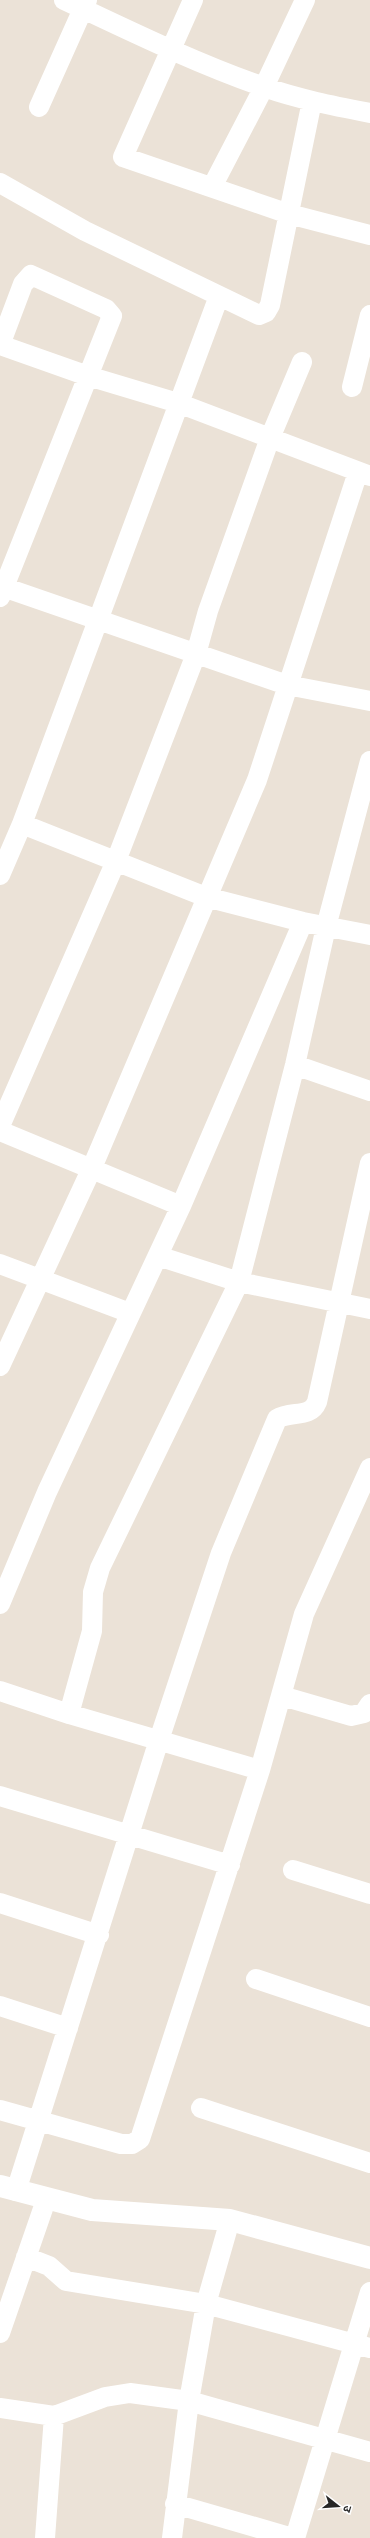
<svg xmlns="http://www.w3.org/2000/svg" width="370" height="2538" viewBox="0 0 370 2538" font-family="Figtree,'Noto Sans Devanagari',sans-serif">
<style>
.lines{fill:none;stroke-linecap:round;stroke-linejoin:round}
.street{stroke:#fff;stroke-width:20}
.secondary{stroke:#fff;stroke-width:22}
</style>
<rect width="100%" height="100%" fill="#ebe2d7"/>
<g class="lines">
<!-- street -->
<path class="street" d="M64 0C130 31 195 63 264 87 298 99 334 106 370 113
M193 0 123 157 289 214 370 235
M39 107 87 0
M0 183 85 231 259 315 266 312 270 305 312 101
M212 187 264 87 305 0
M219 296 22 824 206 897 303 922 370 935
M0 345 23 284 31 275 106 309 112 316 0 597
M0 345 88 376 178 403 370 476
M352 387 370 315
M0 586 287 685 370 701
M0 875 22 824
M295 1065 370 1091
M0 1126 116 861 196 654 208 611 270 438 302 362
M0 1131 181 1206
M158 1256 239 1282 370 1309
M0 1264 130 1313
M0 1366 91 1170 257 780 358 472
M0 1604 47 1492 181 1206 303 922
M0 1691 69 1714 260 1770
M282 1696 351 1716 364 1713 370 1704
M69 1714 92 1631 93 1592 100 1568 239 1282 295 1065 326 927 370 761
M0 1796 230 1865
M293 1870 370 1894
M0 1903 99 1935
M256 1979 370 2017
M0 2006 68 2028
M201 2108 370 2163
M0 2110 121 2144H132L140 2139 260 1770 304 1614 370 1468
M16 2191 159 1740 221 1553 277 1419C291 1410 310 1419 317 1402L370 1163
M26 2257 49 2266 66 2281 206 2304 370 2348
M0 2333 46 2200
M0 2408 54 2416 105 2397 130 2393 189 2401 370 2452
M175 2504 293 2538
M45 2538 54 2416
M172 2538 189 2401 206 2304 230 2220
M295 2538 370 2292"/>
<!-- secondary -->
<path class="secondary" d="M0 2186 92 2210 230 2220 370 2258"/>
</g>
<!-- north arrow -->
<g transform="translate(338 2506) rotate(107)" stroke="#ffffff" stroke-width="3" paint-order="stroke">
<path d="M0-3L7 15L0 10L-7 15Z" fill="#272727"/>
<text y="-6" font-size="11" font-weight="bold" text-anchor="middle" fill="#272727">उ</text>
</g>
</svg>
